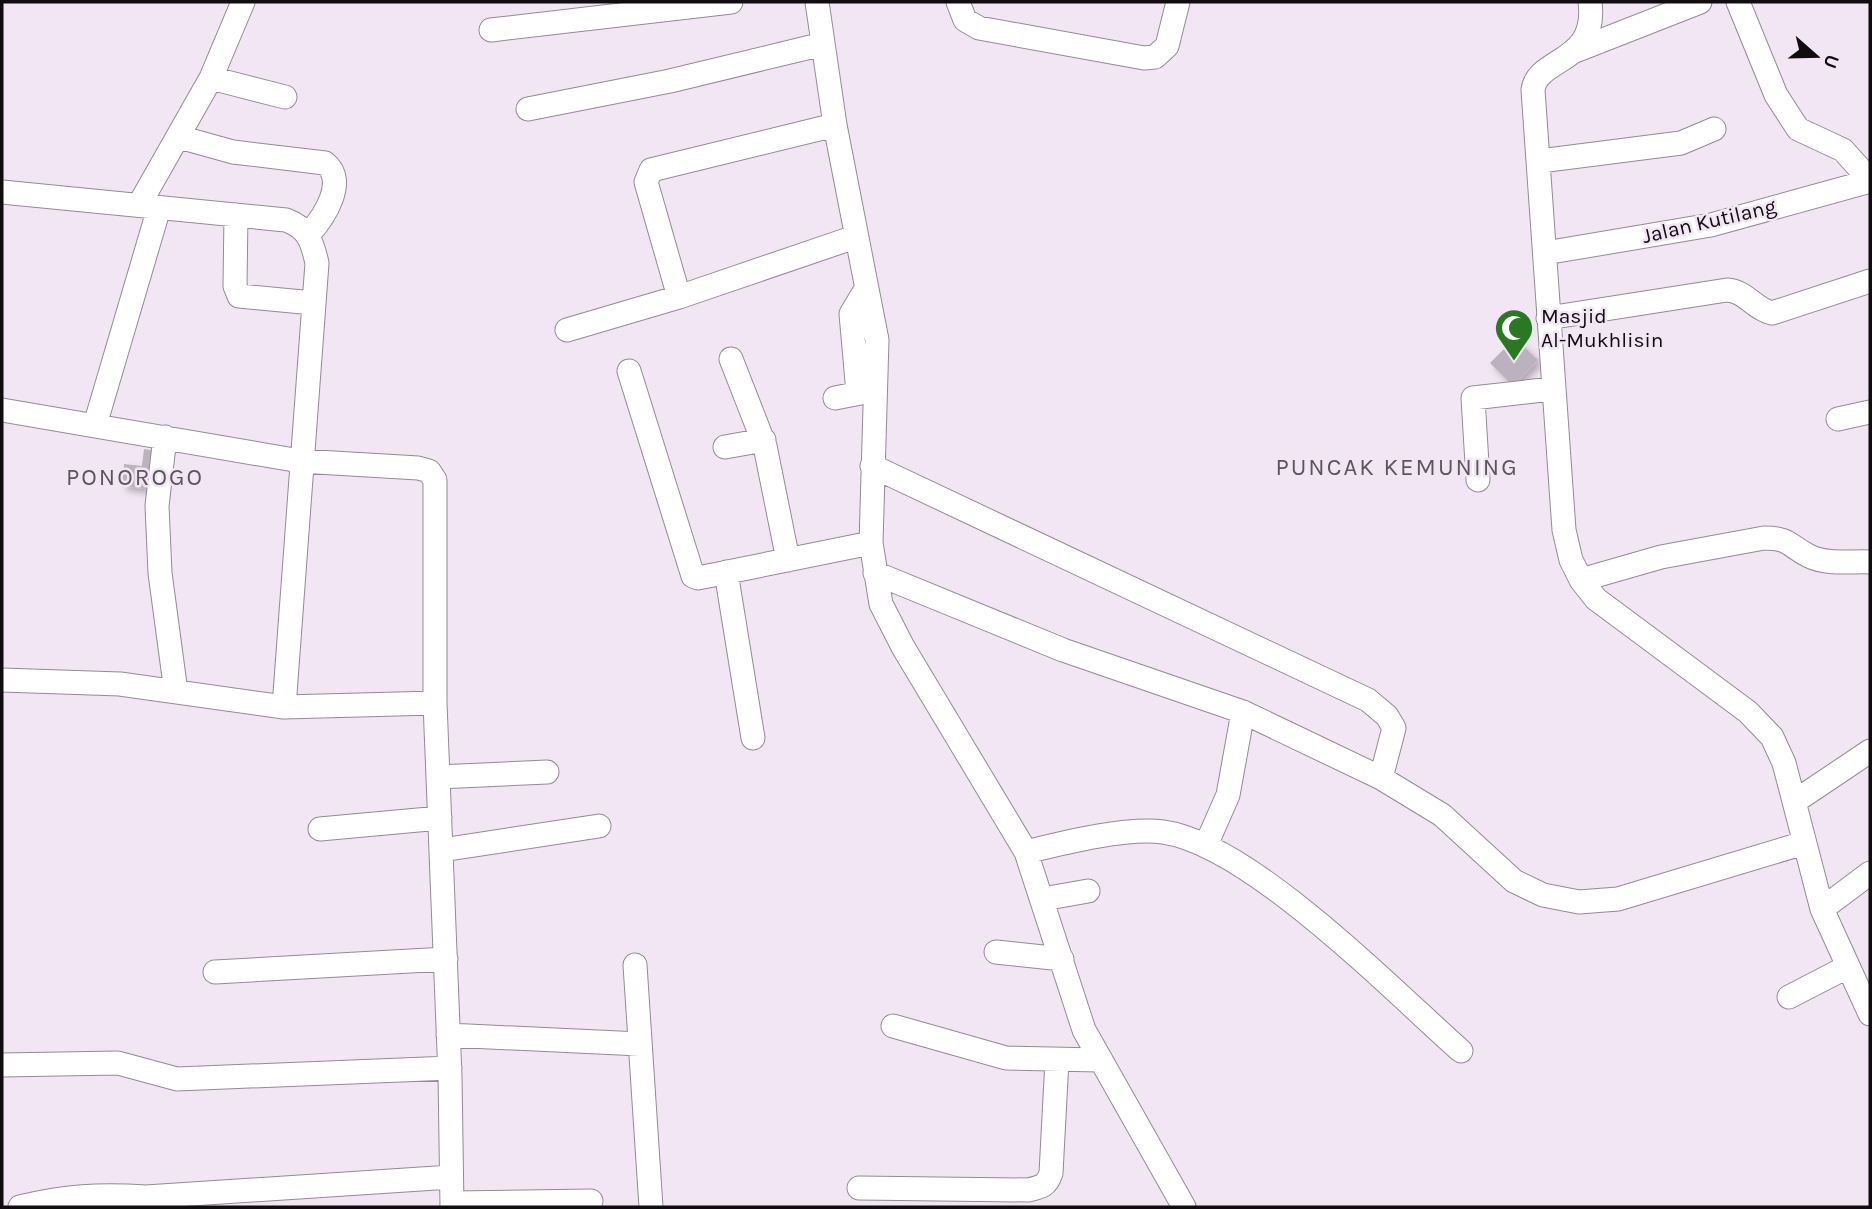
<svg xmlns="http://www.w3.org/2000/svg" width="1872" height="1209" viewBox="0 0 1872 1209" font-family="Karla,sans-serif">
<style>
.building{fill:#bcb1be;filter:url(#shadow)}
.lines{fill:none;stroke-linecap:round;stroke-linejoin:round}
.minor-casing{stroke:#948a96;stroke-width:25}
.minor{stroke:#fff;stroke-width:23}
.labels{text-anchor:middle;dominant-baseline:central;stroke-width:5;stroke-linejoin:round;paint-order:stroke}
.street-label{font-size:21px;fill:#100c10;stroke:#f2e6f4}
.poi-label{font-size:21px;fill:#100c10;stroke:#f2e6f4;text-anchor:start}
.quarter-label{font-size:24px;letter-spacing:2px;fill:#5e545f;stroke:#f2e6f4}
</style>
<defs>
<filter id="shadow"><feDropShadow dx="4.5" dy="4.5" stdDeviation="3.5" flood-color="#0004"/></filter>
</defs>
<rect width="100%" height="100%" fill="#f2e6f4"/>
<!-- building -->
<path class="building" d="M1515 338 1538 360 1513 386 1490 363Z
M144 449 157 451 152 490 122 486 124 464 142 466Z"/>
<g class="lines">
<!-- minor casing -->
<g class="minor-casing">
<path id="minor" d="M817 2 835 125 877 340 871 543 881 604 903 647 1026 852 1084 1030 1184 1207
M958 2 965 20 979 28 1144 58 1155 57 1167 46 1178 2
M1590 2C1598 64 1537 57 1533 90L1564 530 1571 560 1581 580 1596 599 1748 712 1772 737 1784 763 1822 909 1870 1014
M1738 2 1776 95 1798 129 1843 150 1870 180
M491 30 731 2
M1575 51 1700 2
M211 78 285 97
M528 109 670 81 823 44
M179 137 233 152 325 163C348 181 324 217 309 234
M1540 161 1681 143 1714 129
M2 192 286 220C308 228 312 241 317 263L284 707
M139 205 211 78 243 2
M236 215 235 286 239 296 313 303
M1545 253 1711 225 1870 181
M679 297 646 182 651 170 835 125
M1548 318 1727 290C1746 291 1754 309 1772 313L1870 281
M567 330 679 297 855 237
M731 359 765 446 788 560
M629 371 693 576 698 578 871 543
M858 393 851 314 866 289
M835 398 871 391
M2 410 300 461 418 468 429 471 435 480V703L450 1076 452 1207
M1838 419 1870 412
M95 425 159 208
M165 437 157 506 160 573 176 692
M725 447 764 440
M872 466 1368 700 1387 716 1394 728 1381 778
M1478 480 1473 398 1552 389
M726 572 753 738
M875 573 1063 650 1243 712 1381 778 1442 815 1514 881 1543 895 1579 902 1618 899 1804 843
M1581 580 1661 557 1764 538C1790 538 1789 546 1809 556 1827 565 1851 561 1870 562
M2 680 120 684 284 707 435 703
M438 777 547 772
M1794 802 1870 751
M320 829 440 818
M1206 845 1228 795 1243 712
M442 850 599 826
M1026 852C1063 843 1126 827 1163 832 1250 844 1393 991 1461 1051
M1043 899 1088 891
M1822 909 1870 873
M996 952 1062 959
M635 965 651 1207
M215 972 446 959
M1789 997 1847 967
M893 1026 1006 1058 1099 1060
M448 1035 640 1044
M2 1065 118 1063 177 1079 450 1068
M859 1188 1028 1190C1041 1187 1047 1186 1051 1173L1057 1060
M452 1203 591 1201
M20 1207C65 1196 99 1194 146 1197L451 1177"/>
</g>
<!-- minor -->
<use href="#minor" class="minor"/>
</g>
<!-- icons -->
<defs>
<g id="mosque-pin" transform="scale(2.0125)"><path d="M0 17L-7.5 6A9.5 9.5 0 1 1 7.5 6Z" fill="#297922" stroke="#f2e6f4"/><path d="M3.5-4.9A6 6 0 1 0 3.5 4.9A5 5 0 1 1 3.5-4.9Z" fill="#fff"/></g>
</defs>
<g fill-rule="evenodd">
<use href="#mosque-pin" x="1514" y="328"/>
</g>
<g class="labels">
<!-- street labels -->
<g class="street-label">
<text transform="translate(1709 221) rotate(-13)">Jalan Kutilang</text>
</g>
<!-- poi labels -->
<g class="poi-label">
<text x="1541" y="316">Masjid<tspan x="1541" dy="24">Al-Mukhlisin</tspan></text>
</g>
<!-- quarter labels -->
<g class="quarter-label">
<text x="1397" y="467">PUNCAK KEMUNING</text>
<text x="135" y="477">PONOROGO</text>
</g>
</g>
<!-- border -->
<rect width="1872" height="1209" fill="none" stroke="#100c10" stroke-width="7"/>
<!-- north arrow -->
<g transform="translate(1816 56) rotate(110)" stroke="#f2e6f4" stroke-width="5" paint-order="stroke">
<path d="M0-5L12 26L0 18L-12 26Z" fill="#100c10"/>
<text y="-10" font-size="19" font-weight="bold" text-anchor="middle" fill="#100c10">U</text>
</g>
</svg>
